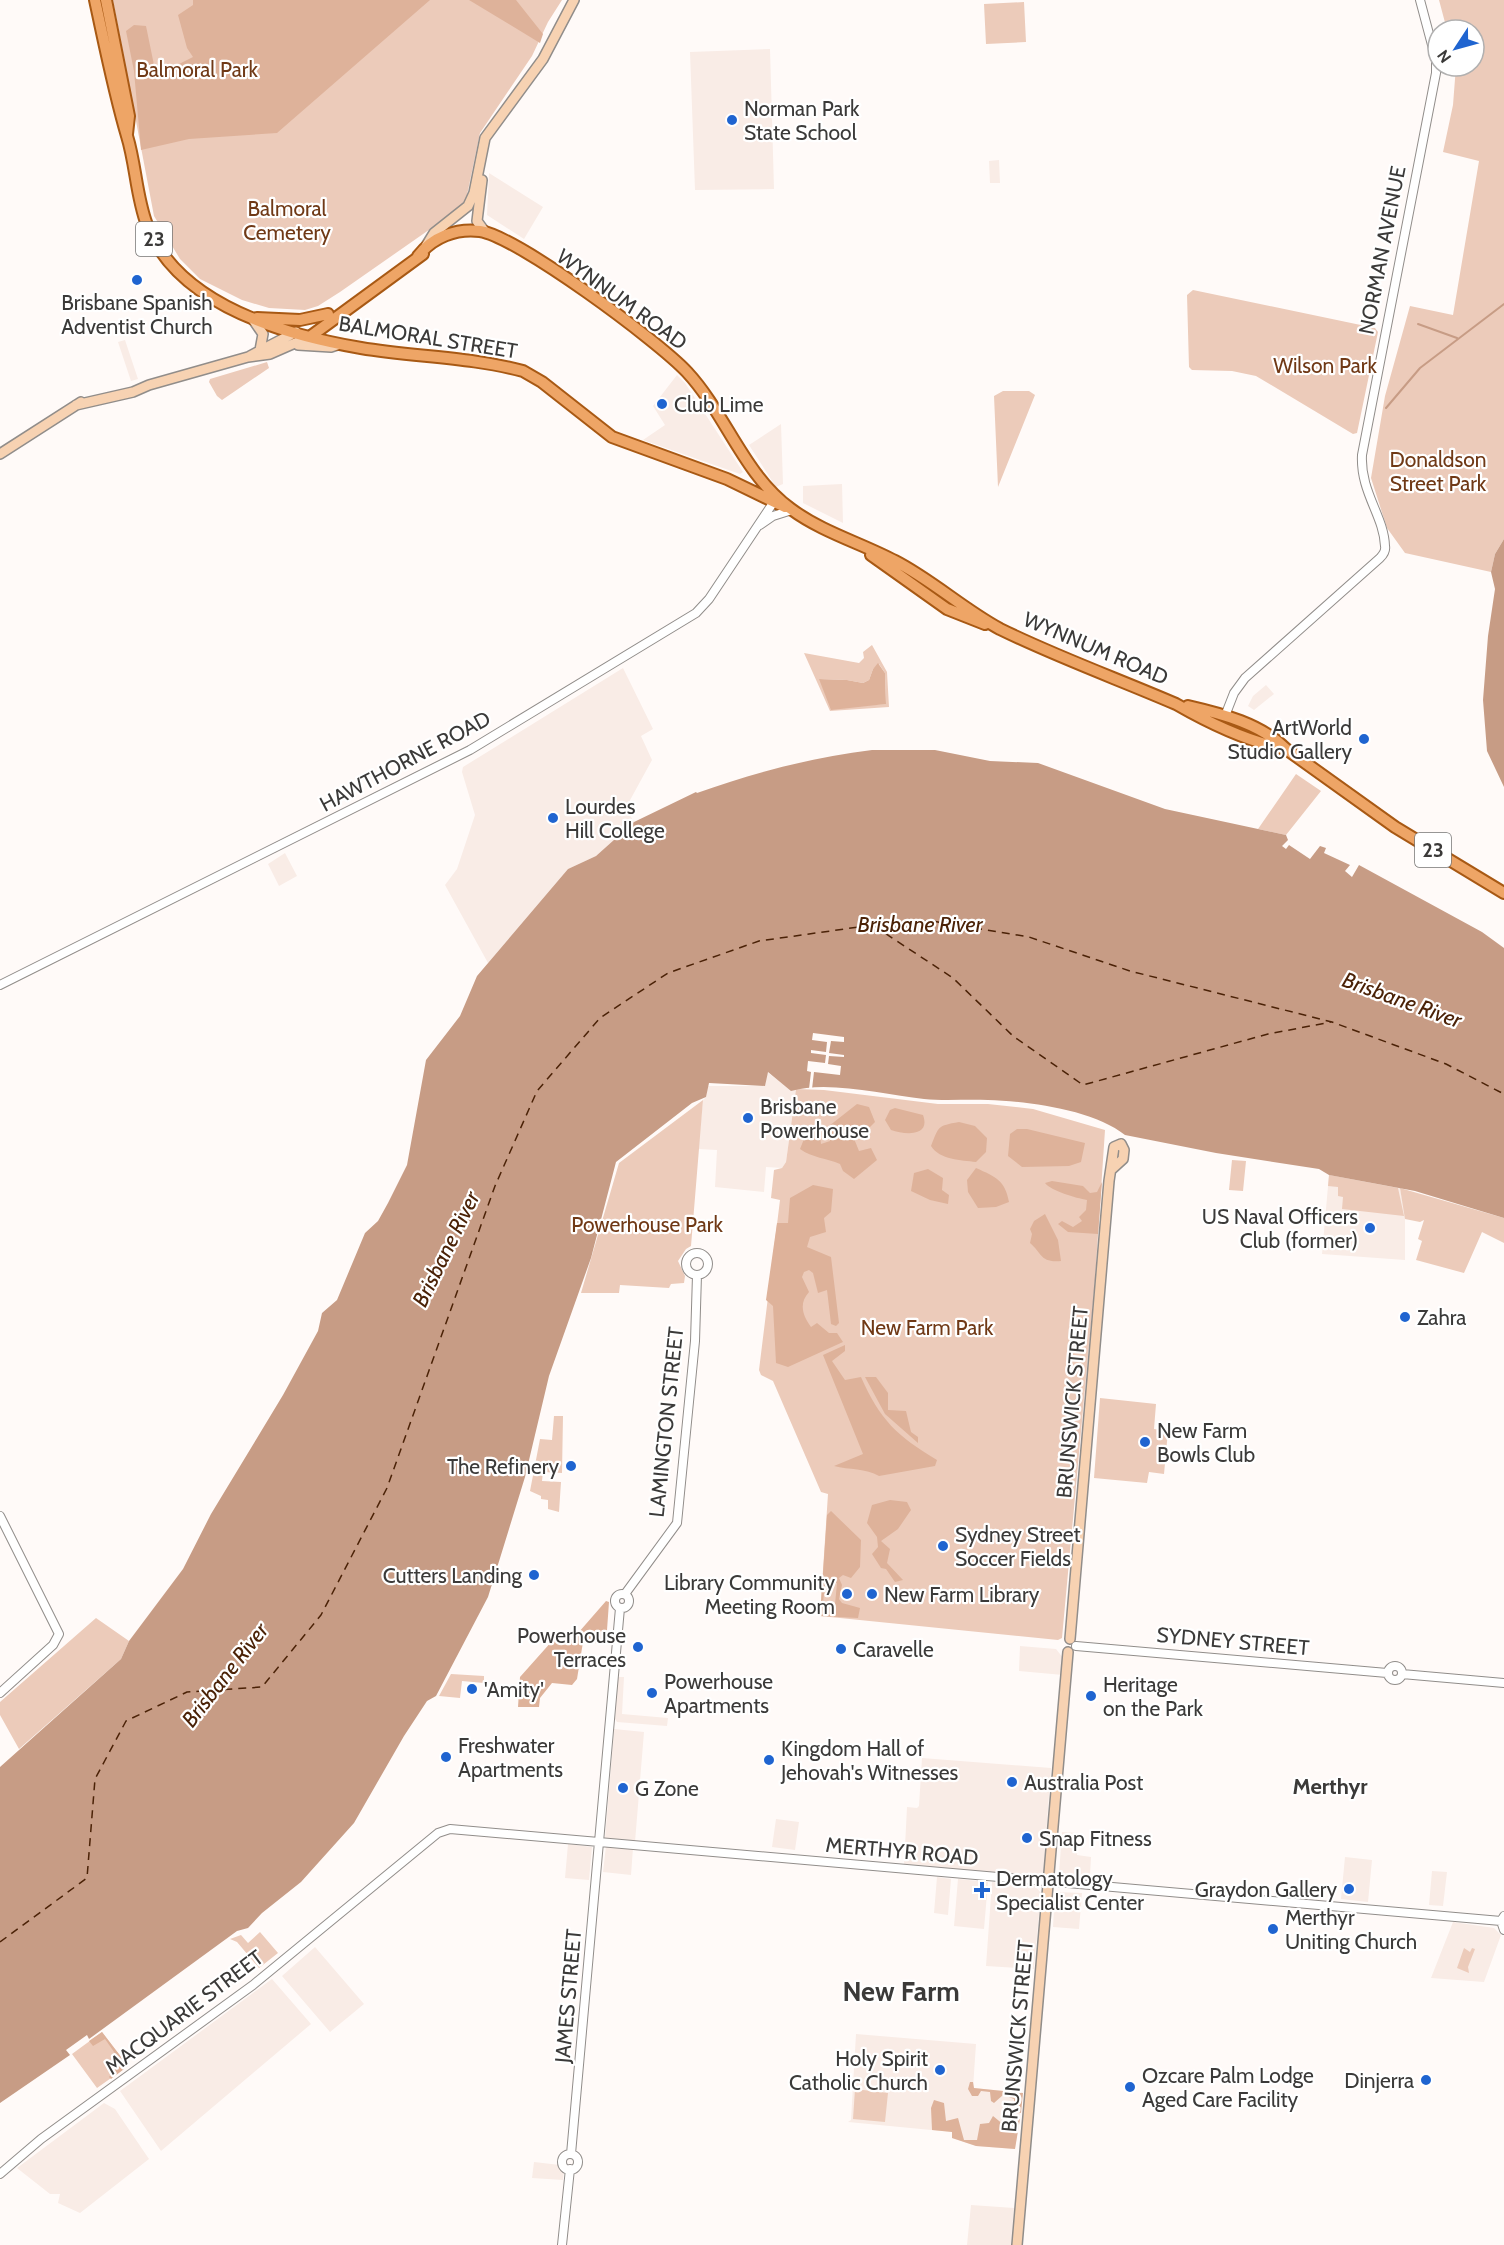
<svg xmlns="http://www.w3.org/2000/svg" width="1504" height="2245" viewBox="0 0 1504 2245" font-family="Cabin,sans-serif">
<style>
.built{fill:#f9ece6}
.green{fill:#eccbba;fill-rule:evenodd}
.forest{fill:#deb29a;fill-rule:evenodd}
.water{fill:#c79c85}
.pier{fill:#fffaf8}
.lines{fill:none;stroke-linecap:round;stroke-linejoin:round}
.stream{stroke:#c79c85;stroke-width:2}
.ferry{stroke:#4b2207;stroke-width:1.5;stroke-dasharray:8 6;stroke-linecap:butt}
.tertiary-casing{stroke:#918d8a;stroke-width:10}
.secondary-casing{stroke:#918d8a;stroke-width:12}
.primary-casing{stroke:#a85914;stroke-width:14}
.tertiary{stroke:#fff;stroke-width:8}
.secondary{stroke:#f7d2b2;stroke-width:9}
.primary{stroke:#eea566;stroke-width:10}
.poi-dot{fill:#1f64d0;stroke:#fff;stroke-width:2}
.labels{text-anchor:middle;dominant-baseline:central;stroke-width:4.5;stroke-linejoin:round;paint-order:stroke}
.shield{fill:#fff;stroke:#767574;stroke-width:1.5}
.shield-label{font-size:20px;font-weight:bold;fill:#3b3a39}
.park-label{font-size:21px;fill:#703916;stroke:#fff}
.poi-label{font-size:21px;fill:#3b3a39;stroke:#fff;text-anchor:start}
.street-label{font-size:21px;fill:#3b3a39;stroke:#fff}
.water-label{font-size:22px;font-style:italic;fill:#4b2207;stroke:#fff}
.neighbourhood-label{font-size:22px;font-weight:bold;fill:#3b3a39;stroke:#fff}
.district-label{font-size:27px;font-weight:bold;fill:#3b3a39;stroke:#fff}
</style>
<rect width="100%" height="100%" fill="#fffaf8"/>
<!-- built -->
<path class="built" d="M770 49 774 189 695 190 690 52Z
M999 160 1000 183H990L989 161Z
M489 173 543 207 524 239 487 215Z
M125 340 138 379 131 381 118 342Z
M677 375 685 383 743 472 740 474 643 440 665 425 653 406Z
M781 424 783 484 776 487 749 445Z
M842 484 843 523 803 503V486Z
M623 668 653 729 641 736 652 760 629 802 624 805 634 822 596 856 568 869 488 963 445 885 457 869 475 815 462 772 463 767Z
M1266 685 1274 694 1254 710 1248 706 1253 696Z
M285 853 297 876 279 886 268 864Z
M767 1072 791 1090 796 1089 786 1162 782 1168 766 1167 764 1192 715 1187 717 1150 698 1149 703 1100 706 1097 707 1086H765Z
M1329 1175 1400 1188 1405 1213V1260L1322 1254Z
M1020 1646 1056 1649 1064 1659 1063 1675 1019 1671Z
M618 1677H624L622 1714 668 1718 667 1726 617 1722 615 1719Z
M614 1729 644 1732 635 1842 605 1839Z
M922 1758 1051 1768 1043 1876 904 1866 907 1807 917 1808 919 1806Z
M776 1819 799 1822 795 1850 772 1847Z
M1062 1832 1079 1833 1077 1855 1091 1857 1090 1876 1059 1874Z
M568 1844 592 1847 589 1880 565 1878Z
M606 1846 633 1848 631 1875 603 1872Z
M1345 1857 1372 1860 1368 1902 1341 1899Z
M1432 1871 1447 1872 1443 1906 1429 1905Z
M937 1877 951 1879 948 1915 934 1913Z
M958 1879 988 1882 984 1929 954 1926Z
M992 1882 1035 1886 1041 1893 1034 1969 986 1966Z
M1055 1892 1082 1893 1079 1929 1053 1927Z
M1453 1922 1494 1928 1501 1935 1484 1982 1431 1978Z
M315 1947 364 2004 330 2032 282 1976Z
M272 1979 311 2024 161 2151 120 2091Z
M856 2034 976 2044 973 2088 1023 2093 1015 2149 976 2146 952 2138V2132L848 2122 851 2120Z
M104 2103 115 2109 149 2159 80 2213 58 2203 60 2194H50L17 2168Z
M534 2162 560 2165 564 2170 563 2180 532 2178Z
M971 2205 1014 2208 1011 2245H967Z"/>
<!-- green -->
<path class="green" d="M113 0H562L548 22 532 56 480 133 466 200 456 211 340 292 318 306 305 310 269 308 242 300 200 279 180 259 154 216Z
M1439 0H1504V539L1495 554 1491 572 1405 553 1387 528 1371 478 1385 396 1410 306 1453 315 1479 161 1443 152 1453 105 1456 66H1474V30H1447Z
M1024 2 1026 42 986 44 984 4Z
M1193 290 1375 328 1378 332 1357 433 1353 434 1256 376 1232 371 1192 370 1189 367 1187 295Z
M267 362 269 368 222 400 217 396 209 382 210 379Z
M1003 391H1029L1035 395 998 487 994 396Z
M872 645 887 672 889 707 830 711 804 653 859 663 864 658 863 652ZM879 664 885 673 886 704 862 705 819 679 847 680 863 683 869 680 873 669Z
M1296 774 1321 791 1286 835 1258 829Z
M796 1089 824 1090 938 1104H988L1033 1109 1105 1130 1095 1280 1062 1638 1058 1640 820 1616 828 1494 821 1492 773 1381 761 1375 759 1370 780 1200 771 1198 774 1170 782 1168 786 1162Z
M703 1100 691 1246 686 1249 678 1261 685 1276 684 1283 671 1284 669 1288 620 1285 619 1293H581L619 1163Z
M1232 1160 1246 1161 1243 1191 1229 1190Z
M1329 1175 1398 1188 1404 1216 1342 1209 1343 1197 1338 1196V1187L1328 1186Z
M1400 1188 1504 1218V1243L1482 1232 1464 1273 1416 1260 1422 1241 1418 1239 1424 1220 1420 1222 1405 1219Z
M1100 1398 1156 1404 1154 1429 1168 1431 1164 1474 1149 1472 1147 1483 1094 1478Z
M554 1416H563L562 1473 543 1472 542 1481 561 1482 559 1512 548 1509V1500L541 1499V1496L530 1491 540 1439 552 1440Z
M96 1618 129 1641 121 1659 19 1749 0 1715V1702Z
M451 1674 484 1676V1683L462 1681 460 1698 439 1696Z
M260 1932 278 1953 259 1968 237 1942 230 1939 241 1935 248 1943Z
M1464 1948 1470 1952 1472 1948 1475 1949 1468 1967 1469 1973 1457 1968Z
M102 2032 128 2066 97 2088 72 2054Z
M855 2089 888 2093 885 2122 853 2119Z"/>
<!-- forest -->
<path class="forest" d="M193 0H430L277 133 189 139 141 150 134 71 126 31 134 25 146 26 154 65 175 66 193 57 187 48 178 15 193 5Z
M469 0H516L543 34 540 43Z
M878 663 885 673 886 704 831 710 819 679 847 680 863 683 869 680 873 669Z
M857 1104 869 1107 875 1122 863 1134 853 1136 859 1151 871 1148 877 1160 854 1179 843 1171 840 1164C827 1158 812 1158 800 1149L806 1134 819 1127 821 1144 830 1141 829 1126Z
M895 1108 923 1115C931 1137 905 1135 891 1130L885 1120 890 1110Z
M959 1122 975 1126 987 1138 986 1152 976 1162C961 1160 940 1160 931 1146 939 1126 937 1126 959 1122Z
M1017 1129H1027L1085 1143 1081 1162 1069 1166 1022 1167 1008 1156 1010 1134Z
M976 1168C996 1177 1005 1180 1009 1202L996 1207 978 1208 968 1192 967 1180Z
M928 1169 943 1178 942 1190 949 1195 948 1204 930 1200 911 1191 914 1173Z
M1052 1181 1083 1186 1090 1193 1097 1192 1102 1182 1098 1234 1068 1232 1058 1224 1062 1221 1073 1227 1082 1221 1079 1217 1086 1210 1087 1200C1076 1198 1051 1191 1045 1183Z
M813 1185 833 1189 831 1212 824 1218 826 1232 810 1237 807 1247 831 1257 839 1323 836 1326 831 1324 827 1290 818 1293 813 1273 809 1270 804 1272 802 1277 809 1292C799 1303 802 1315 811 1327L817 1323 829 1333H837L843 1342 788 1367 776 1363 773 1306 766 1300 777 1223H788L790 1198Z
M1045 1214 1058 1240 1061 1261C1040 1263 1042 1253 1030 1243L1032 1234 1030 1229 1034 1221Z
M845 1345V1351L832 1361 845 1380 861 1377C880 1420 897 1436 937 1460L935 1466 879 1476C866 1468 849 1470 834 1466L863 1454 823 1355Z
M865 1377H876L888 1393V1410L906 1411 911 1432 918 1437V1443L885 1414Z
M890 1500 907 1502 911 1510 898 1529 881 1541 890 1549 887 1563 903 1580 895 1582 886 1569 881 1568 872 1554 878 1547 877 1537 867 1523 872 1505Z
M831 1511 861 1540 860 1567 851 1578 843 1575 839 1578 842 1585 839 1599 842 1603 860 1608 858 1618 820 1616 827 1515ZM825 1582 837 1583 834 1615 822 1614Z
M606 1601 609 1602 606 1644 583 1642 577 1679 572 1685 552 1683 540 1698 539 1707H518L520 1677 561 1631 572 1640Z
M102 2032 128 2066 111 2079 109 2077 117 2066 115 2064 119 2059 105 2039 93 2046 89 2041Z
M970 2082H973L974 2088 1023 2093 1021 2113 1014 2111V2099L1003 2095 994 2103 991 2101 990 2092 981 2091 978 2096H972L968 2089Z
M934 2100 944 2103 946 2121 958 2118 964 2140H977L980 2124 989 2123 993 2116 1004 2125 1014 2119H1020L1015 2149 976 2146 952 2138V2132L932 2130 931 2108Z"/>
<!-- water -->
<path class="water" d="M1504 539V787L1487 751 1483 700 1488 636 1495 589 1491 572 1495 554Z
M872 750H935L990 761 1038 763 1165 809 1286 835 1288 840 1282 846 1286 849 1289 845 1310 859 1320 846 1326 848 1324 853 1350 865 1345 871 1352 877 1359 865 1482 932 1504 948V1218L1415 1191 1329 1175 1319 1169 1216 1153 1125 1135C1094 1110 1028 1101 988 1100 967 1099 945 1101 924 1099 884 1095 829 1080 791 1091L768 1072 765 1086 709 1083 706 1097 692 1103 616 1162 591 1258 549 1376 525 1477 488 1597 436 1696 427 1701 404 1736 354 1823 301 1882 262 1913 248 1928 237 1931 89 2039 87 2035 66 2050 70 2055 0 2103V1767L121 1659 129 1641 183 1569 211 1514 283 1395 318 1331 322 1313 337 1300 365 1233 378 1221 388 1203 407 1165 426 1060 460 1016 477 976 568 869 596 856 634 822 696 792 697 793C755 772 811 758 872 750Z"/>
<!-- pier -->
<path class="pier" d="M813 1033 844 1037V1042L831 1041 829 1053 844 1055V1057L829 1056 828 1064 841 1066 840 1075 814 1072 812 1089H809L811 1072 807 1071 808 1061 825 1063 826 1055 811 1053V1050L826 1052 827 1042 812 1040Z"/>
<g class="lines">
<!-- stream -->
<path class="stream" d="M1418 324 1457 338
M1386 408 1420 368 1504 304"/>
<!-- ferry -->
<path class="ferry" d="M874 926 953 978 1013 1036 1083 1085 1268 1034 1331 1022
M0 1942 87 1878 95 1779 126 1721 187 1692 262 1687 321 1615 387 1488 495 1186 537 1091 600 1018 668 973 759 941 873 925 932 921 1029 937 1130 971 1332 1022 1446 1064 1504 1094"/>
<!-- tertiary casing -->
<g class="tertiary-casing">
<path id="tertiary" d="M760 525 773 516 792 510
M1225 716 1234 693 1245 678 1380 558C1384 554 1386 551 1385 546 1384 516 1360 492 1362 455L1436 73V60L1420 0
M0 985 470 750 696 613 709 599 773 503
M686 1264a11 11 0 1 1 22 0a11 11 0 1 1-22 0Z
M0 1516 59 1634 53 1645 0 1693
M615 1601a7 7 0 1 1 14 0a7 7 0 1 1-14 0Z
M625 1594 677 1523 695 1341 697 1275
M1076 1646 1387 1673
M1388 1673a7 7 0 1 1 14 0a7 7 0 1 1-14 0Z
M1402 1674 1504 1683
M1504 1916 1501 1921 1504 1930
M571 2154 620 1608
M562 2162a8 8 0 1 1 16 0a8 8 0 1 1-16 0Z
M0 2174 41 2139 253 1985 438 1833 450 1829 1501 1921
M562 2245 570 2169"/>
</g>
<!-- secondary casing -->
<g class="secondary-casing">
<path id="secondary" d="M482 180 477 221 485 232
M426 246 434 233 468 206 474 193 485 138 543 59 574 0
M252 318 263 334 260 350
M298 345 331 347 337 345
M250 356 296 332
M76 405 133 392 149 385 248 357 270 354 311 336
M0 454 81 402
M1070 1639 1109 1181 1114 1147 1121 1144 1124 1150 1123 1159 1112 1169
M1017 2245 1068 1652"/>
</g>
<!-- primary casing -->
<g class="primary-casing">
<path id="primary" d="M95 0C105 46 114 92 127 136 136 165 136 196 147 225 178 305 285 335 361 348 415 357 471 357 523 371L542 382 612 437 727 479 785 507
M106 0 129 116 127 134
M418 256C433 237 456 228 480 231 518 237 658 341 687 372 726 414 743 474 791 509 822 532 861 543 895 561 932 580 963 609 1000 629 1057 657 1118 679 1176 704 1209 723 1249 742 1286 749
M257 318 300 320 328 314
M311 336 423 254
M871 555 947 609 985 624
M1188 706C1223 714 1261 724 1286 749L1395 827 1504 893"/>
</g>
<!-- tertiary -->
<use href="#tertiary" class="tertiary"/>
<!-- secondary -->
<use href="#secondary" class="secondary"/>
<!-- primary -->
<use href="#primary" class="primary"/>
</g>
<!-- markers -->
<g class="poi-dot">
<circle cx="732" cy="120" r="6"/>
<circle cx="137" cy="280" r="6"/>
<circle cx="662" cy="404" r="6"/>
<circle cx="1364" cy="739" r="6"/>
<circle cx="553" cy="818" r="6"/>
<circle cx="748" cy="1118" r="6"/>
<circle cx="1370" cy="1228" r="6"/>
<circle cx="1405" cy="1317" r="6"/>
<circle cx="1145" cy="1442" r="6"/>
<circle cx="571" cy="1466" r="6"/>
<circle cx="943" cy="1546" r="6"/>
<circle cx="534" cy="1575" r="6"/>
<circle cx="847" cy="1594" r="6"/>
<circle cx="872" cy="1594" r="6"/>
<circle cx="638" cy="1647" r="6"/>
<circle cx="841" cy="1649" r="6"/>
<circle cx="472" cy="1689" r="6"/>
<circle cx="652" cy="1693" r="6"/>
<circle cx="1091" cy="1696" r="6"/>
<circle cx="446" cy="1757" r="6"/>
<circle cx="769" cy="1760" r="6"/>
<circle cx="1012" cy="1782" r="6"/>
<circle cx="623" cy="1788" r="6"/>
<circle cx="1027" cy="1838" r="6"/>
<circle cx="1349" cy="1889" r="6"/>
<path d="M979 1881h6v6h6v6h-6v6h-6v-6h-6v-6h6z"/>
<circle cx="1273" cy="1929" r="6"/>
<circle cx="940" cy="2070" r="6"/>
<circle cx="1426" cy="2080" r="6"/>
<circle cx="1130" cy="2087" r="6"/>
</g>
<g class="labels">
<!-- shield labels -->
<g class="shield">
<rect x="136" y="222" width="36" height="34" rx="4.5"/>
<rect x="1415" y="833" width="36" height="34" rx="4.5"/>
</g>
<g class="shield-label">
<text x="154" y="239">23</text>
<text x="1433" y="850">23</text>
</g>
<!-- park labels -->
<g class="park-label">
<text x="197" y="69">Balmoral Park</text>
<text x="287" y="208">Balmoral<tspan x="287" dy="24">Cemetery</tspan></text>
<text x="1325" y="365">Wilson Park</text>
<text x="1438" y="459">Donaldson<tspan x="1438" dy="24">Street Park</tspan></text>
<text x="647" y="1224">Powerhouse Park</text>
<text x="927" y="1327">New Farm Park</text>
</g>
<!-- poi labels -->
<g class="poi-label">
<text x="744" y="108">Norman Park<tspan x="744" dy="24">State School</tspan></text>
<text x="137" y="302" text-anchor="middle">Brisbane Spanish<tspan x="137" dy="24">Adventist Church</tspan></text>
<text x="674" y="404">Club Lime</text>
<text x="1352" y="727" text-anchor="end">ArtWorld<tspan x="1352" dy="24">Studio Gallery</tspan></text>
<text x="565" y="806">Lourdes<tspan x="565" dy="24">Hill College</tspan></text>
<text x="760" y="1106">Brisbane<tspan x="760" dy="24">Powerhouse</tspan></text>
<text x="1358" y="1216" text-anchor="end">US Naval Officers<tspan x="1358" dy="24">Club (former)</tspan></text>
<text x="1417" y="1317">Zahra</text>
<text x="1157" y="1430">New Farm<tspan x="1157" dy="24">Bowls Club</tspan></text>
<text x="559" y="1466" text-anchor="end">The Refinery</text>
<text x="955" y="1534">Sydney Street<tspan x="955" dy="24">Soccer Fields</tspan></text>
<text x="522" y="1575" text-anchor="end">Cutters Landing</text>
<text x="835" y="1582" text-anchor="end">Library Community<tspan x="835" dy="24">Meeting Room</tspan></text>
<text x="884" y="1594">New Farm Library</text>
<text x="626" y="1635" text-anchor="end">Powerhouse<tspan x="626" dy="24">Terraces</tspan></text>
<text x="853" y="1649">Caravelle</text>
<text x="664" y="1681">Powerhouse<tspan x="664" dy="24">Apartments</tspan></text>
<text x="1103" y="1684">Heritage<tspan x="1103" dy="24">on the Park</tspan></text>
<text x="484" y="1689">'Amity'</text>
<text x="458" y="1745">Freshwater<tspan x="458" dy="24">Apartments</tspan></text>
<text x="781" y="1748">Kingdom Hall of<tspan x="781" dy="24">Jehovah's Witnesses</tspan></text>
<text x="1024" y="1782">Australia Post</text>
<text x="635" y="1788">G Zone</text>
<text x="1039" y="1838">Snap Fitness</text>
<text x="996" y="1878">Dermatology<tspan x="996" dy="24">Specialist Center</tspan></text>
<text x="1337" y="1889" text-anchor="end">Graydon Gallery</text>
<text x="1285" y="1917">Merthyr<tspan x="1285" dy="24">Uniting Church</tspan></text>
<text x="928" y="2058" text-anchor="end">Holy Spirit<tspan x="928" dy="24">Catholic Church</tspan></text>
<text x="1142" y="2075">Ozcare Palm Lodge<tspan x="1142" dy="24">Aged Care Facility</tspan></text>
<text x="1414" y="2080" text-anchor="end">Dinjerra</text>
</g>
<!-- street labels -->
<g class="street-label">
<text transform="translate(1382 250) rotate(-79)">NORMAN AVENUE</text>
<text transform="translate(622 299) rotate(36)">WYNNUM ROAD</text>
<text transform="translate(428 337) rotate(9)">BALMORAL STREET</text>
<text transform="translate(1096 648) rotate(23)">WYNNUM ROAD</text>
<text transform="translate(405 761) rotate(-28)">HAWTHORNE ROAD</text>
<text transform="translate(1072 1402) rotate(-85)">BRUNSWICK STREET</text>
<text transform="translate(666 1422) rotate(-84)">LAMINGTON STREET</text>
<text transform="translate(1233 1641) rotate(5)">SYDNEY STREET</text>
<text transform="translate(902 1851) rotate(5)">MERTHYR ROAD</text>
<text transform="translate(568 1996) rotate(-85)">JAMES STREET</text>
<text transform="translate(184 2012) rotate(-37)">MACQUARIE STREET</text>
<text transform="translate(1017 2036) rotate(-85)">BRUNSWICK STREET</text>
</g>
<!-- water labels -->
<g class="water-label">
<text x="920" y="924">Brisbane River</text>
<text transform="translate(1402 1000) rotate(20)">Brisbane River</text>
<text transform="translate(446 1249) rotate(-64)">Brisbane River</text>
<text transform="translate(225 1675) rotate(-52)">Brisbane River</text>
</g>
<!-- neighbourhood labels -->
<g class="neighbourhood-label">
<text x="1330" y="1786">Merthyr</text>
</g>
<!-- district labels -->
<g class="district-label">
<text x="901" y="1991">New Farm</text>
</g>
</g>
<!-- north arrow -->
<g transform="translate(1456 48) rotate(234)"><circle r="28" fill="#ffffff" stroke="#b1b0b0" stroke-width="1.5"/>
<path d="M0-4.5L10 22L0 15L-10 22Z" fill="#1f64d0"/>
<text y="-9" font-size="16" font-weight="bold" text-anchor="middle" fill="#3b3a39">N</text>
</g>
</svg>
